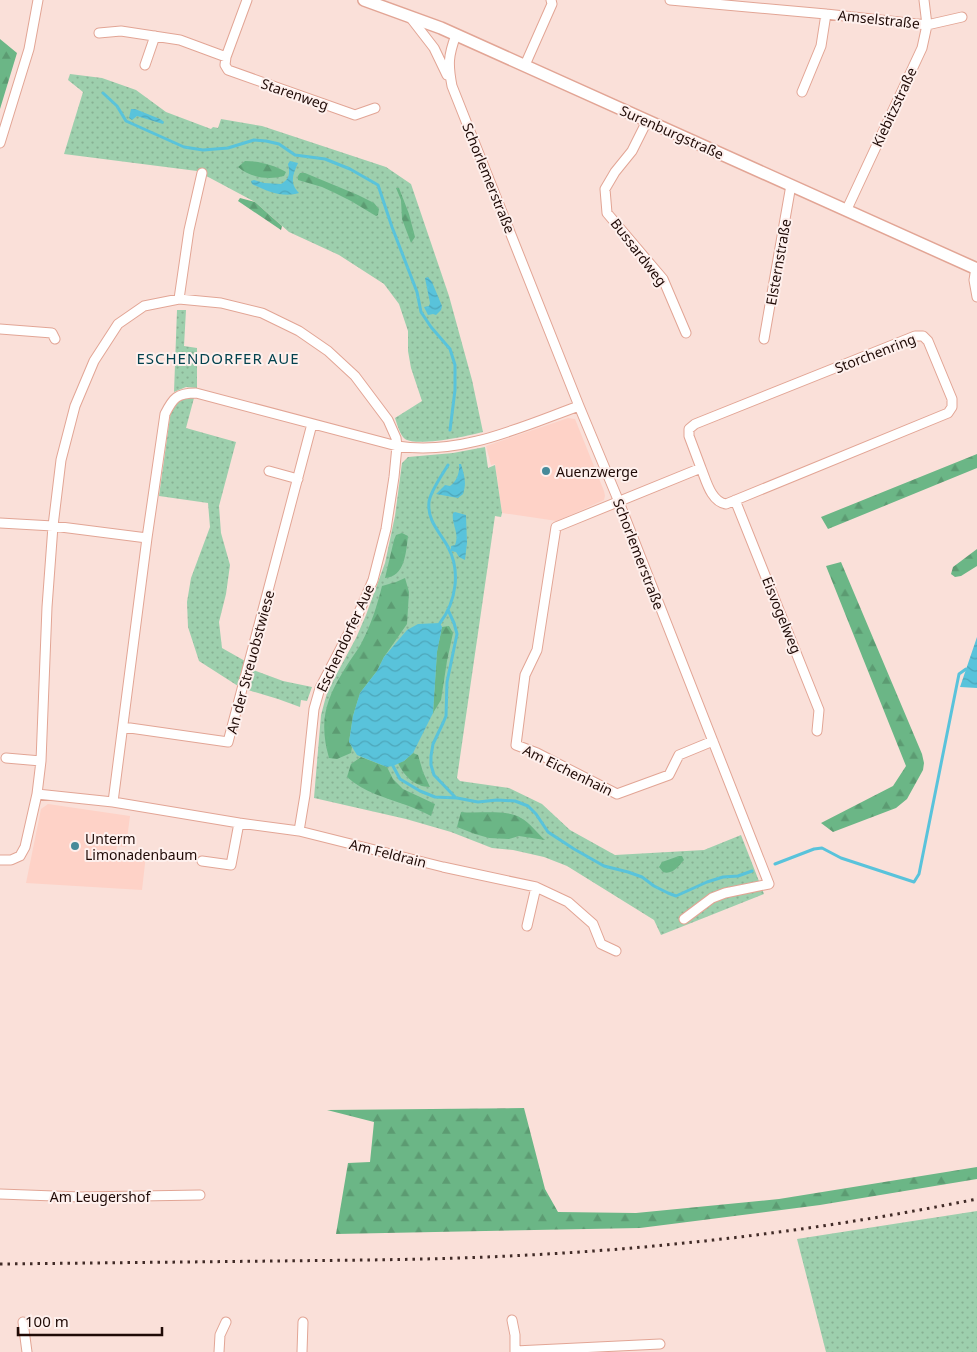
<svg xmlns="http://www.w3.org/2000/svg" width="977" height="1352" viewBox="0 0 977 1352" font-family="'Noto Sans',sans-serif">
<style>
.built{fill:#fed2c7}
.grass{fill:url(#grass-dots)}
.forest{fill:url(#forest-firs)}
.water{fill:url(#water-waves)}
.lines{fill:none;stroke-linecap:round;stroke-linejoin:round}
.stream{stroke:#59c3db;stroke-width:3}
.minor-casing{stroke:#e2a595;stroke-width:11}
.tertiary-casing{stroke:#e2a595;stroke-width:14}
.minor{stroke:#fff;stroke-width:9}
.tertiary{stroke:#fff;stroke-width:11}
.rail{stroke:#412b27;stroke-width:3;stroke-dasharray:2.5 5;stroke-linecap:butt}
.poi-dot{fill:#478a9a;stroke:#fef0ed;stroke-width:2}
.labels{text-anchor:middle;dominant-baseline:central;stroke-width:4;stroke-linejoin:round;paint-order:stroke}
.street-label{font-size:14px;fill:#1f0a06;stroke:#fef0ed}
.poi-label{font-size:14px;fill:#1f0a06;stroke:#fef0ed;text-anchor:start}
.neighbourhood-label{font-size:15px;letter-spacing:1px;fill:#03424e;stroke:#fef0ed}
</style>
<defs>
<pattern id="grass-dots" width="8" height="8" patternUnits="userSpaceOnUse" patternTransform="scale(1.25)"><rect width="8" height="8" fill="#9dcfad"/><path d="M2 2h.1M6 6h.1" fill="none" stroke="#87b093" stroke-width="1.8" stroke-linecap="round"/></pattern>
<pattern id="forest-firs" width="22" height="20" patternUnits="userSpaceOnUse" patternTransform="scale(1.25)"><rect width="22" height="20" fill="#6bb686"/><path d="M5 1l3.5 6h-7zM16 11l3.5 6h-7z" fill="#5c9b72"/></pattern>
<pattern id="water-waves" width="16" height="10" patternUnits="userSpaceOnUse" patternTransform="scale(1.25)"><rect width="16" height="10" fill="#59c3db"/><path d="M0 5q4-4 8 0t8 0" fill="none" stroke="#4da6ba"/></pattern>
</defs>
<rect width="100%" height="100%" fill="#fae0d9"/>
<!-- built -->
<path class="built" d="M568 418 575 419 604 491 605 496 604 500 557 521 502 513 495 464 491 465 486 446Z
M48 804 130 816 126 847 117 846 116 851 146 855 142 890 26 883 41 809Z"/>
<!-- grass -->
<path class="grass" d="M70 74 102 78 136 90 166 112 211 129 213 127 218 128 221 119 262 126 386 167 411 184 449 296 472 380 483 432C468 436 418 447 405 439 400 435 397 424 395 418L422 401 411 368 408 351V331L399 304 384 284 339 255 289 232 255 202 197 171 64 154 83 92 68 80Z
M177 310H186L184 346 197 348V388L186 387 174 392Z
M185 398H194L186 428 236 442 219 506 221 533 230 565 226 594 219 622 222 648 245 661 238 686 199 661 188 627 187 602 191 578 210 527 208 503 159 496 171 410 177 402Z
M485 447 488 468 495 465 502 513 501 517 495 516 457 778 460 781 509 788 542 804 570 830 615 855 704 850 741 835 764 894 661 935 654 920 567 866 544 857 513 850 492 848 451 832 406 819 314 798 321 715 325 700 328 690 356 638 366 615 385 563 395 516 402 463 408 457 453 453Z
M253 670 283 681 312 687 307 701 301 700 300 707 278 699 248 690Z
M977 1211V1352H826L797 1239Z"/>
<!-- forest -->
<path class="forest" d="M0 39 17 53 0 109Z
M245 161C258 161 274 165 286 172L284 176C268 180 251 178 238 167Z
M300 173H305L358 195 374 203 379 209 378 215 376 216 351 201 335 193 322 187 298 180V176Z
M396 188H399L409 214 415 237 411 243 402 219 401 200Z
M240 198 255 202 282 226 281 230 238 201Z
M977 454V468L828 529 821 517Z
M402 533 408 536C406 552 405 577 385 578L394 540 396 535Z
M977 549V566L961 576 955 577 951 574 953 567Z
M841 562 922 754 924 763 923 770 907 799 896 808 833 832 821 823 893 786 906 766 826 566Z
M405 578 409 592 407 624 384 657 377 671 360 693 353 716 349 742 352 747 351 753 337 759 329 758C319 722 325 701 344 670 349 661 356 653 361 644 371 625 377 606 382 586L396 582Z
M449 626 453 633 447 661 441 700 433 713 437 651 442 627Z
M413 753 418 755 423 772 430 787C415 787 404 776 398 763L404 761Z
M361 757 387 767 393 779 403 789 435 804 431 816C423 812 415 808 406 805 384 797 365 793 347 777L351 764Z
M461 812C477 814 508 809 521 818 530 823 537 833 545 840L519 836 509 839 489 838 475 834 457 827Z
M679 856H682L684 860C678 867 672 875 663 872L659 867 662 862Z
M524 1108 545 1189 558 1212 636 1213 779 1199 977 1167V1179L820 1205 640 1228 336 1234 348 1163 370 1162 374 1122 327 1110Z"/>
<!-- water -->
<path class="water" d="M131 109H135L160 119 163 121 164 122 163 124 137 116 132 120 129 118Z
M290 161 298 163C293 174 289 183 299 193 283 198 266 191 252 184L251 181 254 180 264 183 281 184C290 179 290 173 288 164Z
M428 277 432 282 442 306 441 310 436 315 433 314 428 315 424 307 429 306 430 303 425 278Z
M459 464H461C464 475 467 482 463 494L458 498 436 494 445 485 450 486C457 481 460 472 459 464Z
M455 512 466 515 467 543 465 560 459 557 456 552 451 551V546L455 545C460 533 451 524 453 513Z
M440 623 442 627 437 652 433 713 413 753 404 761 393 766 387 767 357 755 349 742 353 716 360 693 377 671 384 657 407 630 418 624Z
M977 637V688L960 687Z"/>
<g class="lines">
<!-- stream -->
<path class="stream" d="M103 93 117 106 126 121 184 147 203 150 228 148 254 140 266 141 279 144 295 155 325 159 350 169 378 185 392 227 417 292 421 312 431 327 450 349 455 365V390L450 430
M448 610 454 623 457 634 447 682 446 716 443 723 433 744 431 756V765L434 775 456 798
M440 623C456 602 461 571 448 547 440 532 427 521 429 502 430 492 442 475 448 465
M393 766 400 779 420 791 435 797 457 798 478 802 497 800 515 801 528 806 536 814 548 832 574 849 604 866 628 872 642 877 654 886 668 893 676 896 707 882 723 877 738 876 752 871
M775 864 814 849 822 848 841 858 914 882 919 874 959 674 966 669"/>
<!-- minor casing -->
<g class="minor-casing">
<path id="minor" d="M670 0 826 14 927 25 962 17
M410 17 434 48 447 75
M99 33 121 31 180 40 226 57 247 0
M456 35C448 56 448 65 452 86L579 406 619 502 769 884 725 893 712 898 684 919
M226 57 225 65 228 70 355 115 375 108
M145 65 155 36
M525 65 552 4 551 0
M802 92 821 46 826 14
M647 121 632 151 615 172 605 189 607 213 663 279 686 333
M0 143 29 49 38 0
M847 209 922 48 927 25 924 0
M976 268 974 280 977 297
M179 299 189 230 202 173
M0 329 52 333 55 339
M764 339 791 185
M701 468C706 480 711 502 726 504L948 413 952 407V399L928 341 923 336H915L695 424 689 429V436L701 468 556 527 537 650 525 675 516 745 537 753 617 794 669 775 679 755 713 741
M269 471 298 479
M735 500 819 710 817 731
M0 523 53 526 147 538
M123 727 228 742 312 424
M6 758 41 761
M37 794 113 802 239 823 299 831 443 867 536 887 568 902 593 924 601 944 616 951
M113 802 147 538 165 414C173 398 177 393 196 393L397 446C460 456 521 427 579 406
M0 860H11L20 856 25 847 37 794 41 761 47 607 53 526 61 460 75 406 94 361 118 324 144 306 179 299 221 303 262 313 299 331 328 351 355 376 388 420 396 438 397 446 394 477 386 529 373 580 357 617 320 688 314 709 305 795 299 831
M202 861 231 865 239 823
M527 926 536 887
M0 1194 81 1197 200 1195
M512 1320 515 1335V1352
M23 1322 27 1352
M515 1351 660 1344
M219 1352 220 1335 226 1322
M302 1352 303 1322"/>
</g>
<!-- tertiary casing -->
<g class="tertiary-casing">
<path id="tertiary" d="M364 0 441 28 977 269"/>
</g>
<!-- minor -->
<use href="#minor" class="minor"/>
<!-- tertiary -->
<use href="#tertiary" class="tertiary"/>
<!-- rail -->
<path class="rail" d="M0 1264C92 1263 184 1262 276 1261 353 1260 431 1260 508 1256 665 1249 823 1230 977 1199"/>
</g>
<!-- markers -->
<g class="poi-dot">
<circle cx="546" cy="471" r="5"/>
<circle cx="75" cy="846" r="5"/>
</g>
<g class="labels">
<!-- street labels -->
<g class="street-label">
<text transform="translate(879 19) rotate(6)">Amselstraße</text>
<text transform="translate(295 94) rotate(19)">Starenweg</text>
<text transform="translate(894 107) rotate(-65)">Kiebitzstraße</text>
<text transform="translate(672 132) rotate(24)">Surenburgstraße</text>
<text transform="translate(489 178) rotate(68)">Schorlemerstraße</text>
<text transform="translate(639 252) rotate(52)">Bussardweg</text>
<text transform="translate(778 262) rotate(-80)">Elsternstraße</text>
<text transform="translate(875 353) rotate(-21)">Storchenring</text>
<text transform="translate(639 554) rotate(69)">Schorlemerstraße</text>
<text transform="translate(782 615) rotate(68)">Eisvogelweg</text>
<text transform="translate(345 638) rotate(-65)">Eschendorfer Aue</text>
<text transform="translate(250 662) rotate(-75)">An der Streuobstwiese</text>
<text transform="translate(568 770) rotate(26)">Am Eichenhain</text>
<text transform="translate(388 853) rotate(14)">Am Feldrain</text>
<text x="100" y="1196">Am Leugershof</text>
</g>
<!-- poi labels -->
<g class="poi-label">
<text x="556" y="471">Auenzwerge</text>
<text x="85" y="838">Unterm<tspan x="85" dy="16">Limonadenbaum</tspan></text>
</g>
<!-- neighbourhood labels -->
<g class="neighbourhood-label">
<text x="218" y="358">ESCHENDORFER AUE</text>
</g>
</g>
<!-- scale -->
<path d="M18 1327v8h144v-8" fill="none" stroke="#1f0a06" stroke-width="2.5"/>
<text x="25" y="1327" font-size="15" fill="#1f0a06" stroke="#fef0ed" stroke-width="4" paint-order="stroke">100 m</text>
</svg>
